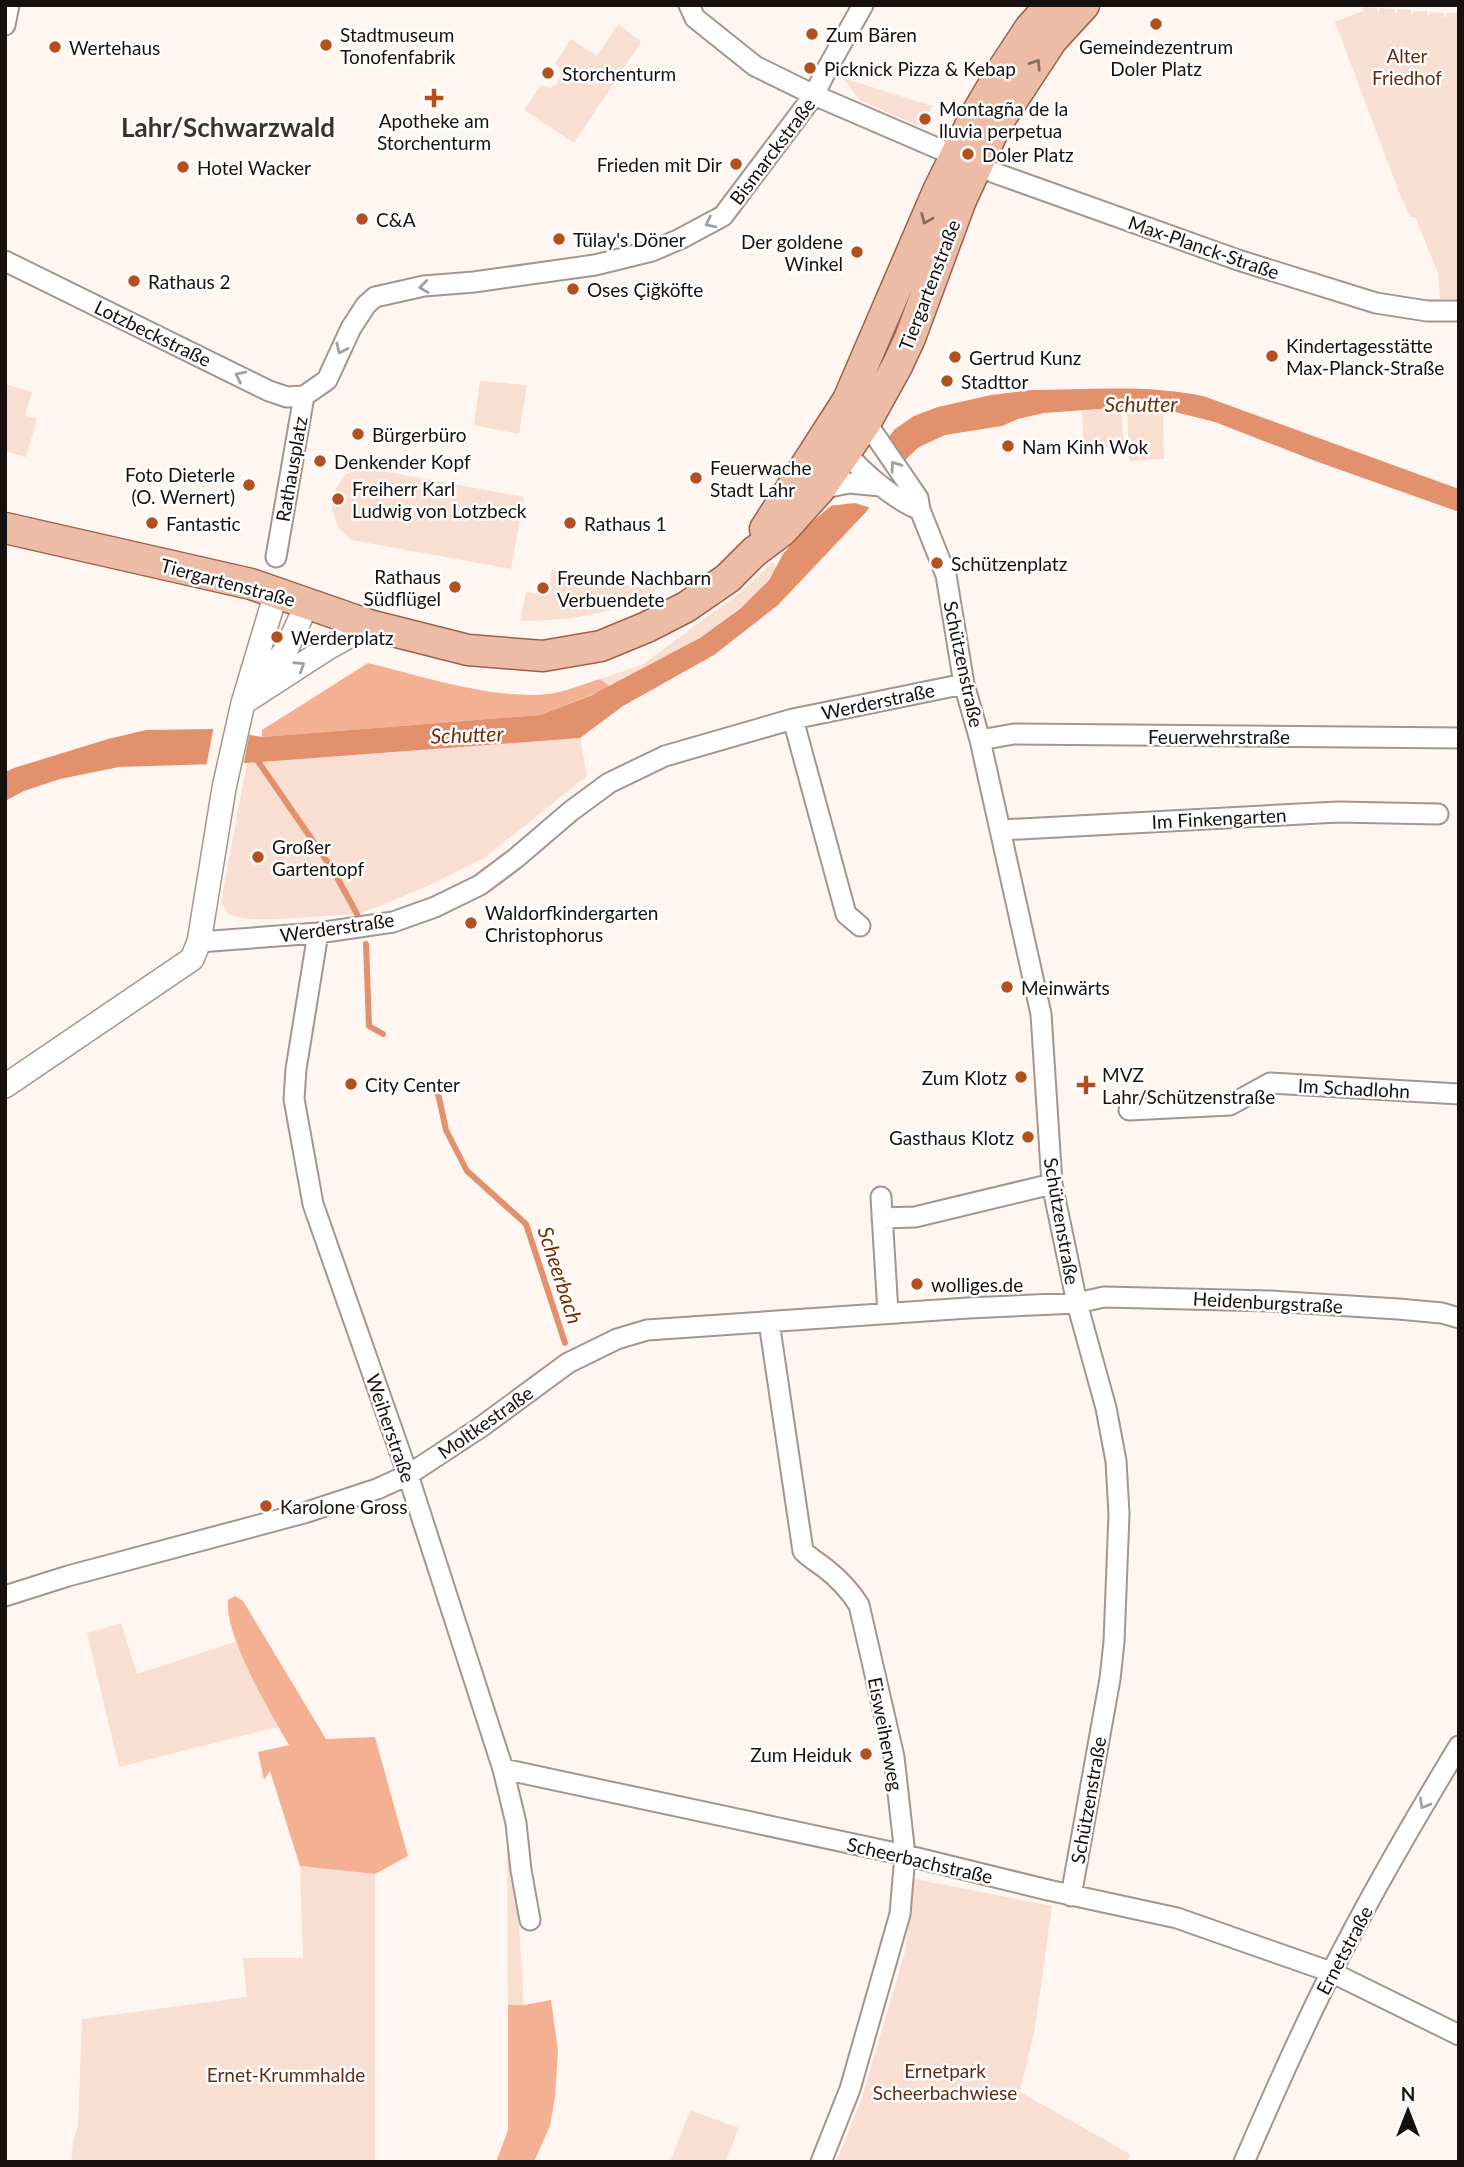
<svg xmlns="http://www.w3.org/2000/svg" width="1464" height="2167" viewBox="0 0 1464 2167" font-family="Lato,sans-serif">
<style>
.green{fill:#f9ded2}
.forest{fill:#f4b093}
.water{fill:#e3906d}
.pier{fill:#fff5f1}
.lines{fill:none;stroke-linecap:round;stroke-linejoin:round}
.stream{stroke:#e3906d;stroke-width:6}
.minor-casing{stroke:#a4958f;stroke-width:23}
.tertiary-casing{stroke:#a4958f;stroke-width:26}
.primary-casing{stroke:#99634b;stroke-width:33}
.minor{stroke:#fff;stroke-width:19}
.tertiary{stroke:#fff;stroke-width:23}
.primary{stroke:#ecbca7;stroke-width:30}
.oneway{stroke:#8c6f63}
.oneway2{stroke:#a2a09f}
.poi-dot{fill:#b4501d;stroke:#fff;stroke-width:2.5}
.labels{text-anchor:middle;dominant-baseline:central;stroke-width:5;stroke-linejoin:round;paint-order:stroke}
.poi-label{font-size:19px;fill:#16110f;stroke:#fff;text-anchor:start}
.park-label{font-size:19px;fill:#612c14;stroke:#fff}
.street-label{font-size:19px;fill:#16110f;stroke:#fff}
.water-label{font-size:21px;font-style:italic;fill:#762d03;stroke:#fff}
.district-label{font-size:26px;font-weight:bold;fill:#3d312c;stroke:#fff}
</style>
<rect width="100%" height="100%" fill="#fff5f1"/>
<!-- green -->
<path class="green" d="M1363 7 1377 8V11L1379 12 1380 8 1395 9V13H1397L1398 9 1411 10V14H1413L1414 11H1427V15L1429 16 1430 12 1444 13V17H1446L1447 13H1459V299H1440L1438 273 1415 217H1410L1399 192 1335 22 1363 11Z
M618 24 641 42 574 143 524 110 541 85 550 88 557 84 561 75 558 67 555 64 571 39 597 56Z
M843 78 932 106 923 128 860 100Z
M480 381 527 385 519 434 474 425Z
M5 384 32 392 25 415 37 419 26 457 5 451Z
M1121 407 1124 445 1084 448 1082 411Z
M1127 407 1163 409 1164 459 1129 461Z
M362 467 524 497 511 569 351 540 338 527 332 509 335 490 345 475Z
M773 562 776 567C747 619 663 660 611 687L600 679 642 665 741 592Z
M552 570 646 589 649 575 667 583C625 613 570 621 520 621L526 592 548 595Z
M580 738 587 776 484 858 432 884 380 906 357 914 280 919H248L229 915 221 902 247 763Z
M121 1623 137 1674 235 1642 278 1727 119 1767 87 1633Z
M507 1839 509 1840 519 1926 524 2005H508Z
M300 1866 375 1874V2162H71L73 2142 78 2126 82 2019 247 1997 243 1958H303Z
M914 1879 1052 1906 1035 2028 1020 2092 1130 2154 1127 2162H836L861 2100 905 1952Z
M690 2110 739 2128 725 2162H670Z"/>
<!-- forest -->
<path class="forest" d="M368 663C421 676 495 700 548 694 565 692 583 684 600 679L611 687 540 715 262 737V730Z
M235 1596 243 1601 326 1739 375 1737 408 1856 375 1874 300 1866 270 1771 264 1780 258 1752 289 1745C270 1712 224 1635 228 1600Z
M551 2000 558 2051 555 2097 550 2126 534 2162H496L508 2130V2005H524Z"/>
<!-- water -->
<path class="water" d="M1031 390C1089 390 1150 384 1206 397L1459 489V512L1318 462 1215 422 1163 409 1127 407 1044 413 1018 419 1002 426 945 435 919 447 905 460 866 512 778 605 714 655 623 706 580 738 247 763 119 767 60 779 24 791 5 801V772L14 768 108 739 146 730 214 729 262 737 540 715 592 695 700 638 740 609 769 580 783 554 806 527 839 499 895 429 914 416 938 407 991 395Z"/>
<!-- pier -->
<path class="pier" d="M887 433 904 465 871 508 855 503 828 506 826 504 836 496Z
M214 725 250 731 243 767 206 768Z"/>
<g class="lines">
<!-- stream -->
<path class="stream" d="M255 757 333 870 357 914
M366 944 369 1026 383 1034
M434 1083 439 1098 446 1130 467 1171 526 1224 565 1343"/>
<!-- minor casing -->
<g class="minor-casing">
<path id="minor" d="M689 5 695 18 755 66 814 95 995 173 1238 260 1376 303 1427 311H1459
M5 25 9 5
M5 261 269 391 287 397 304 396
M866 422 918 498 920 510 946 575 964 684 980 740 1041 1014 1052 1184 1077 1303 1106 1408 1116 1461 1119 1514 1114 1642 1110 1679 1071 1896
M840 442C852 466 895 500 920 510
M820 489 849 483 881 486
M276 557 304 396 327 380 351 328 366 305 375 297 424 286 474 282 595 265 652 251 680 239 723 216 814 95 827 69 863 5
M793 719 846 914 860 926
M980 740 1014 734 1459 738
M1000 830 1338 812 1438 814
M318 933 296 1069 294 1099 313 1204 408 1475 503 1769 516 1823 521 1870 530 1920
M199 942 318 933 393 922 435 907 480 885 516 858 571 811 609 783 665 756 793 719 964 684
M1129 1110 1230 1105 1270 1083 1459 1094
M881 1197 888 1313
M882 1218 915 1217 1052 1184
M769 1322 803 1551C810 1558 817 1562 825 1568 838 1578 850 1591 859 1605L894 1757 905 1855 900 1914 850 2089 821 2162
M5 1596 68 1576 304 1513 377 1489 408 1475 481 1427 568 1363 617 1339 647 1330 968 1308 1077 1303 1104 1297 1270 1301 1398 1309 1442 1313 1459 1318
M503 1769 905 1855 1048 1890 1177 1918 1331 1972 1459 2035
M1244 2162C1272 2098 1299 2035 1331 1973 1370 1896 1414 1820 1459 1746"/>
</g>
<!-- tertiary casing -->
<g class="tertiary-casing">
<path id="tertiary" d="M256 687 286 650 307 604
M243 703 326 649 369 625
M5 1086 192 959 199 942 224 788 243 703 276 593"/>
</g>
<!-- primary casing -->
<g class="primary-casing">
<path id="primary" d="M5 528 251 584 369 625 468 650 543 656 601 646 647 627 686 607 728 578 754 552 782 531 820 489 845 453 866 422 897 366 910 338 961 200 996 125 1052 40 1084 5
M765 529 848 400 938 191 975 116 1003 69 1030 28 1051 5"/>
</g>
<!-- minor -->
<use href="#minor" class="minor"/>
<!-- tertiary -->
<use href="#tertiary" class="tertiary"/>
<!-- primary -->
<use href="#primary" class="primary"/>
</g>
<!-- one-way arrows -->
<defs><path id="oneway-chevron" d="M-2-3.5L2.5 0L-2 3.5" fill="none" stroke-width="1.6" stroke-linecap="round" stroke-linejoin="round" transform="scale(1.75)"/></defs>
<g class="oneway">
<use href="#oneway-chevron" transform="translate(1036 64) rotate(-57)"/>
<use href="#oneway-chevron" transform="translate(926 219) rotate(113)"/>
</g>
<g class="oneway2">
<use href="#oneway-chevron" transform="translate(710 223) rotate(153)"/>
<use href="#oneway-chevron" transform="translate(424 287) rotate(173)"/>
<use href="#oneway-chevron" transform="translate(341 349) rotate(115)"/>
<use href="#oneway-chevron" transform="translate(240 376) rotate(-154)"/>
<use href="#oneway-chevron" transform="translate(895 466) rotate(-125)"/>
<use href="#oneway-chevron" transform="translate(300 666) rotate(-33)"/>
<use href="#oneway-chevron" transform="translate(1424 1804) rotate(120)"/>
</g>
<!-- markers -->
<g class="poi-dot">
<circle cx="1156" cy="24" r="7"/>
<circle cx="812" cy="34" r="7"/>
<circle cx="326" cy="45" r="7"/>
<circle cx="55" cy="47" r="7"/>
<circle cx="810" cy="68" r="7"/>
<circle cx="548" cy="73" r="7"/>
<path d="M430.5 87.5h7v7h7v7h-7v7h-7v-7h-7v-7h7z"/>
<circle cx="925" cy="119" r="7"/>
<circle cx="968" cy="154" r="7"/>
<circle cx="736" cy="164" r="7"/>
<circle cx="183" cy="167" r="7"/>
<circle cx="362" cy="219" r="7"/>
<circle cx="559" cy="239" r="7"/>
<circle cx="857" cy="252" r="7"/>
<circle cx="134" cy="281" r="7"/>
<circle cx="573" cy="289" r="7"/>
<circle cx="1272" cy="356" r="7"/>
<circle cx="955" cy="357" r="7"/>
<circle cx="947" cy="381" r="7"/>
<circle cx="358" cy="434" r="7"/>
<circle cx="1008" cy="446" r="7"/>
<circle cx="320" cy="461" r="7"/>
<circle cx="696" cy="478" r="7"/>
<circle cx="249" cy="485" r="7"/>
<circle cx="338" cy="499" r="7"/>
<circle cx="152" cy="523" r="7"/>
<circle cx="570" cy="523" r="7"/>
<circle cx="937" cy="563" r="7"/>
<circle cx="455" cy="587" r="7"/>
<circle cx="543" cy="588" r="7"/>
<circle cx="277" cy="637" r="7"/>
<circle cx="258" cy="857" r="7"/>
<circle cx="471" cy="923" r="7"/>
<circle cx="1007" cy="987" r="7"/>
<circle cx="1021" cy="1077" r="7"/>
<circle cx="351" cy="1084" r="7"/>
<path d="M1082.5 1074.5h7v7h7v7h-7v7h-7v-7h-7v-7h7z"/>
<circle cx="1028" cy="1137" r="7"/>
<circle cx="917" cy="1284" r="7"/>
<circle cx="266" cy="1506" r="7"/>
<circle cx="866" cy="1754" r="7"/>
</g>
<g class="labels">
<!-- poi labels -->
<g class="poi-label">
<text x="340" y="34">Stadtmuseum<tspan x="340" dy="22">Tonofenfabrik</tspan></text>
<text x="826" y="34">Zum Bären</text>
<text x="1156" y="46" text-anchor="middle">Gemeindezentrum<tspan x="1156" dy="22">Doler Platz</tspan></text>
<text x="69" y="47">Wertehaus</text>
<text x="824" y="68">Picknick Pizza &amp; Kebap</text>
<text x="562" y="73">Storchenturm</text>
<text x="939" y="108">Montagña de la<tspan x="939" dy="22">lluvia perpetua</tspan></text>
<text x="434" y="120" text-anchor="middle">Apotheke am<tspan x="434" dy="22">Storchenturm</tspan></text>
<text x="982" y="154">Doler Platz</text>
<text x="722" y="164" text-anchor="end">Frieden mit Dir</text>
<text x="197" y="167">Hotel Wacker</text>
<text x="376" y="219">C&amp;A</text>
<text x="573" y="239">Tülay's Döner</text>
<text x="843" y="241" text-anchor="end">Der goldene<tspan x="843" dy="22">Winkel</tspan></text>
<text x="148" y="281">Rathaus 2</text>
<text x="587" y="289">Oses Çiğköfte</text>
<text x="1286" y="345">Kindertagesstätte<tspan x="1286" dy="22">Max-Planck-Straße</tspan></text>
<text x="969" y="357">Gertrud Kunz</text>
<text x="961" y="381">Stadttor</text>
<text x="372" y="434">Bürgerbüro</text>
<text x="1022" y="446">Nam Kinh Wok</text>
<text x="334" y="461">Denkender Kopf</text>
<text x="710" y="467">Feuerwache<tspan x="710" dy="22">Stadt Lahr</tspan></text>
<text x="235" y="474" text-anchor="end">Foto Dieterle<tspan x="235" dy="22">(O. Wernert)</tspan></text>
<text x="352" y="488">Freiherr Karl<tspan x="352" dy="22">Ludwig von Lotzbeck</tspan></text>
<text x="166" y="523">Fantastic</text>
<text x="584" y="523">Rathaus 1</text>
<text x="951" y="563">Schützenplatz</text>
<text x="441" y="576" text-anchor="end">Rathaus<tspan x="441" dy="22">Südflügel</tspan></text>
<text x="557" y="577">Freunde Nachbarn<tspan x="557" dy="22">Verbuendete</tspan></text>
<text x="291" y="637">Werderplatz</text>
<text x="272" y="846">Großer<tspan x="272" dy="22">Gartentopf</tspan></text>
<text x="485" y="912">Waldorfkindergarten<tspan x="485" dy="22">Christophorus</tspan></text>
<text x="1021" y="987">Meinwärts</text>
<text x="1102" y="1074">MVZ<tspan x="1102" dy="22">Lahr/Schützenstraße</tspan></text>
<text x="1007" y="1077" text-anchor="end">Zum Klotz</text>
<text x="365" y="1084">City Center</text>
<text x="1014" y="1137" text-anchor="end">Gasthaus Klotz</text>
<text x="931" y="1284">wolliges.de</text>
<text x="280" y="1506">Karolone Gross</text>
<text x="852" y="1754" text-anchor="end">Zum Heiduk</text>
</g>
<!-- park labels -->
<g class="park-label">
<text x="1407" y="55">Alter<tspan x="1407" dy="22">Friedhof</tspan></text>
<text x="945" y="2070">Ernetpark<tspan x="945" dy="22">Scheerbachwiese</tspan></text>
<text x="286" y="2074">Ernet-Krummhalde</text>
</g>
<!-- street labels -->
<g class="street-label">
<text transform="translate(772 151) rotate(-53)">Bismarckstraße</text>
<text transform="translate(1204 247) rotate(19)">Max-Planck-Straße</text>
<text transform="translate(929 285) rotate(-69)">Tiergartenstraße</text>
<text transform="translate(153 333) rotate(26)">Lotzbeckstraße</text>
<text transform="translate(291 469) rotate(-80)">Rathausplatz</text>
<text transform="translate(228 582) rotate(15)">Tiergartenstraße</text>
<text transform="translate(964 664) rotate(78)">Schützenstraße</text>
<text transform="translate(878 701) rotate(-12)">Werderstraße</text>
<text x="1219" y="736">Feuerwehrstraße</text>
<text transform="translate(1219 818) rotate(-3)">Im Finkengarten</text>
<text transform="translate(337 927) rotate(-8)">Werderstraße</text>
<text transform="translate(1354 1088) rotate(3)">Im Schadlohn</text>
<text transform="translate(1062 1221) rotate(80)">Schützenstraße</text>
<text transform="translate(1268 1302) rotate(3)">Heidenburgstraße</text>
<text transform="translate(485 1422) rotate(-35)">Moltkestraße</text>
<text transform="translate(391 1428) rotate(71)">Weiherstraße</text>
<text transform="translate(886 1734) rotate(79)">Eisweiherweg</text>
<text transform="translate(1088 1800) rotate(-80)">Schützenstraße</text>
<text transform="translate(920 1860) rotate(13)">Scheerbachstraße</text>
<text transform="translate(1344 1950) rotate(-62)">Ernetstraße</text>
</g>
<!-- water labels -->
<g class="water-label">
<text x="1141" y="403">Schutter</text>
<text transform="translate(467 734) rotate(-2)">Schutter</text>
<text transform="translate(561 1275) rotate(72)">Scheerbach</text>
</g>
<!-- district labels -->
<g class="district-label">
<text x="228" y="127">Lahr/Schwarzwald</text>
</g>
</g>
<!-- border -->
<rect width="1464" height="2167" fill="none" stroke="#16110f" stroke-width="14"/>
<!-- north arrow -->
<g transform="translate(1408 2111)" stroke="#ffffff" stroke-width="5" paint-order="stroke">
<path d="M0-5L12 26L0 18L-12 26Z" fill="#16110f"/>
<text y="-10" font-size="19" font-weight="bold" text-anchor="middle" fill="#16110f">N</text>
</g>
</svg>
